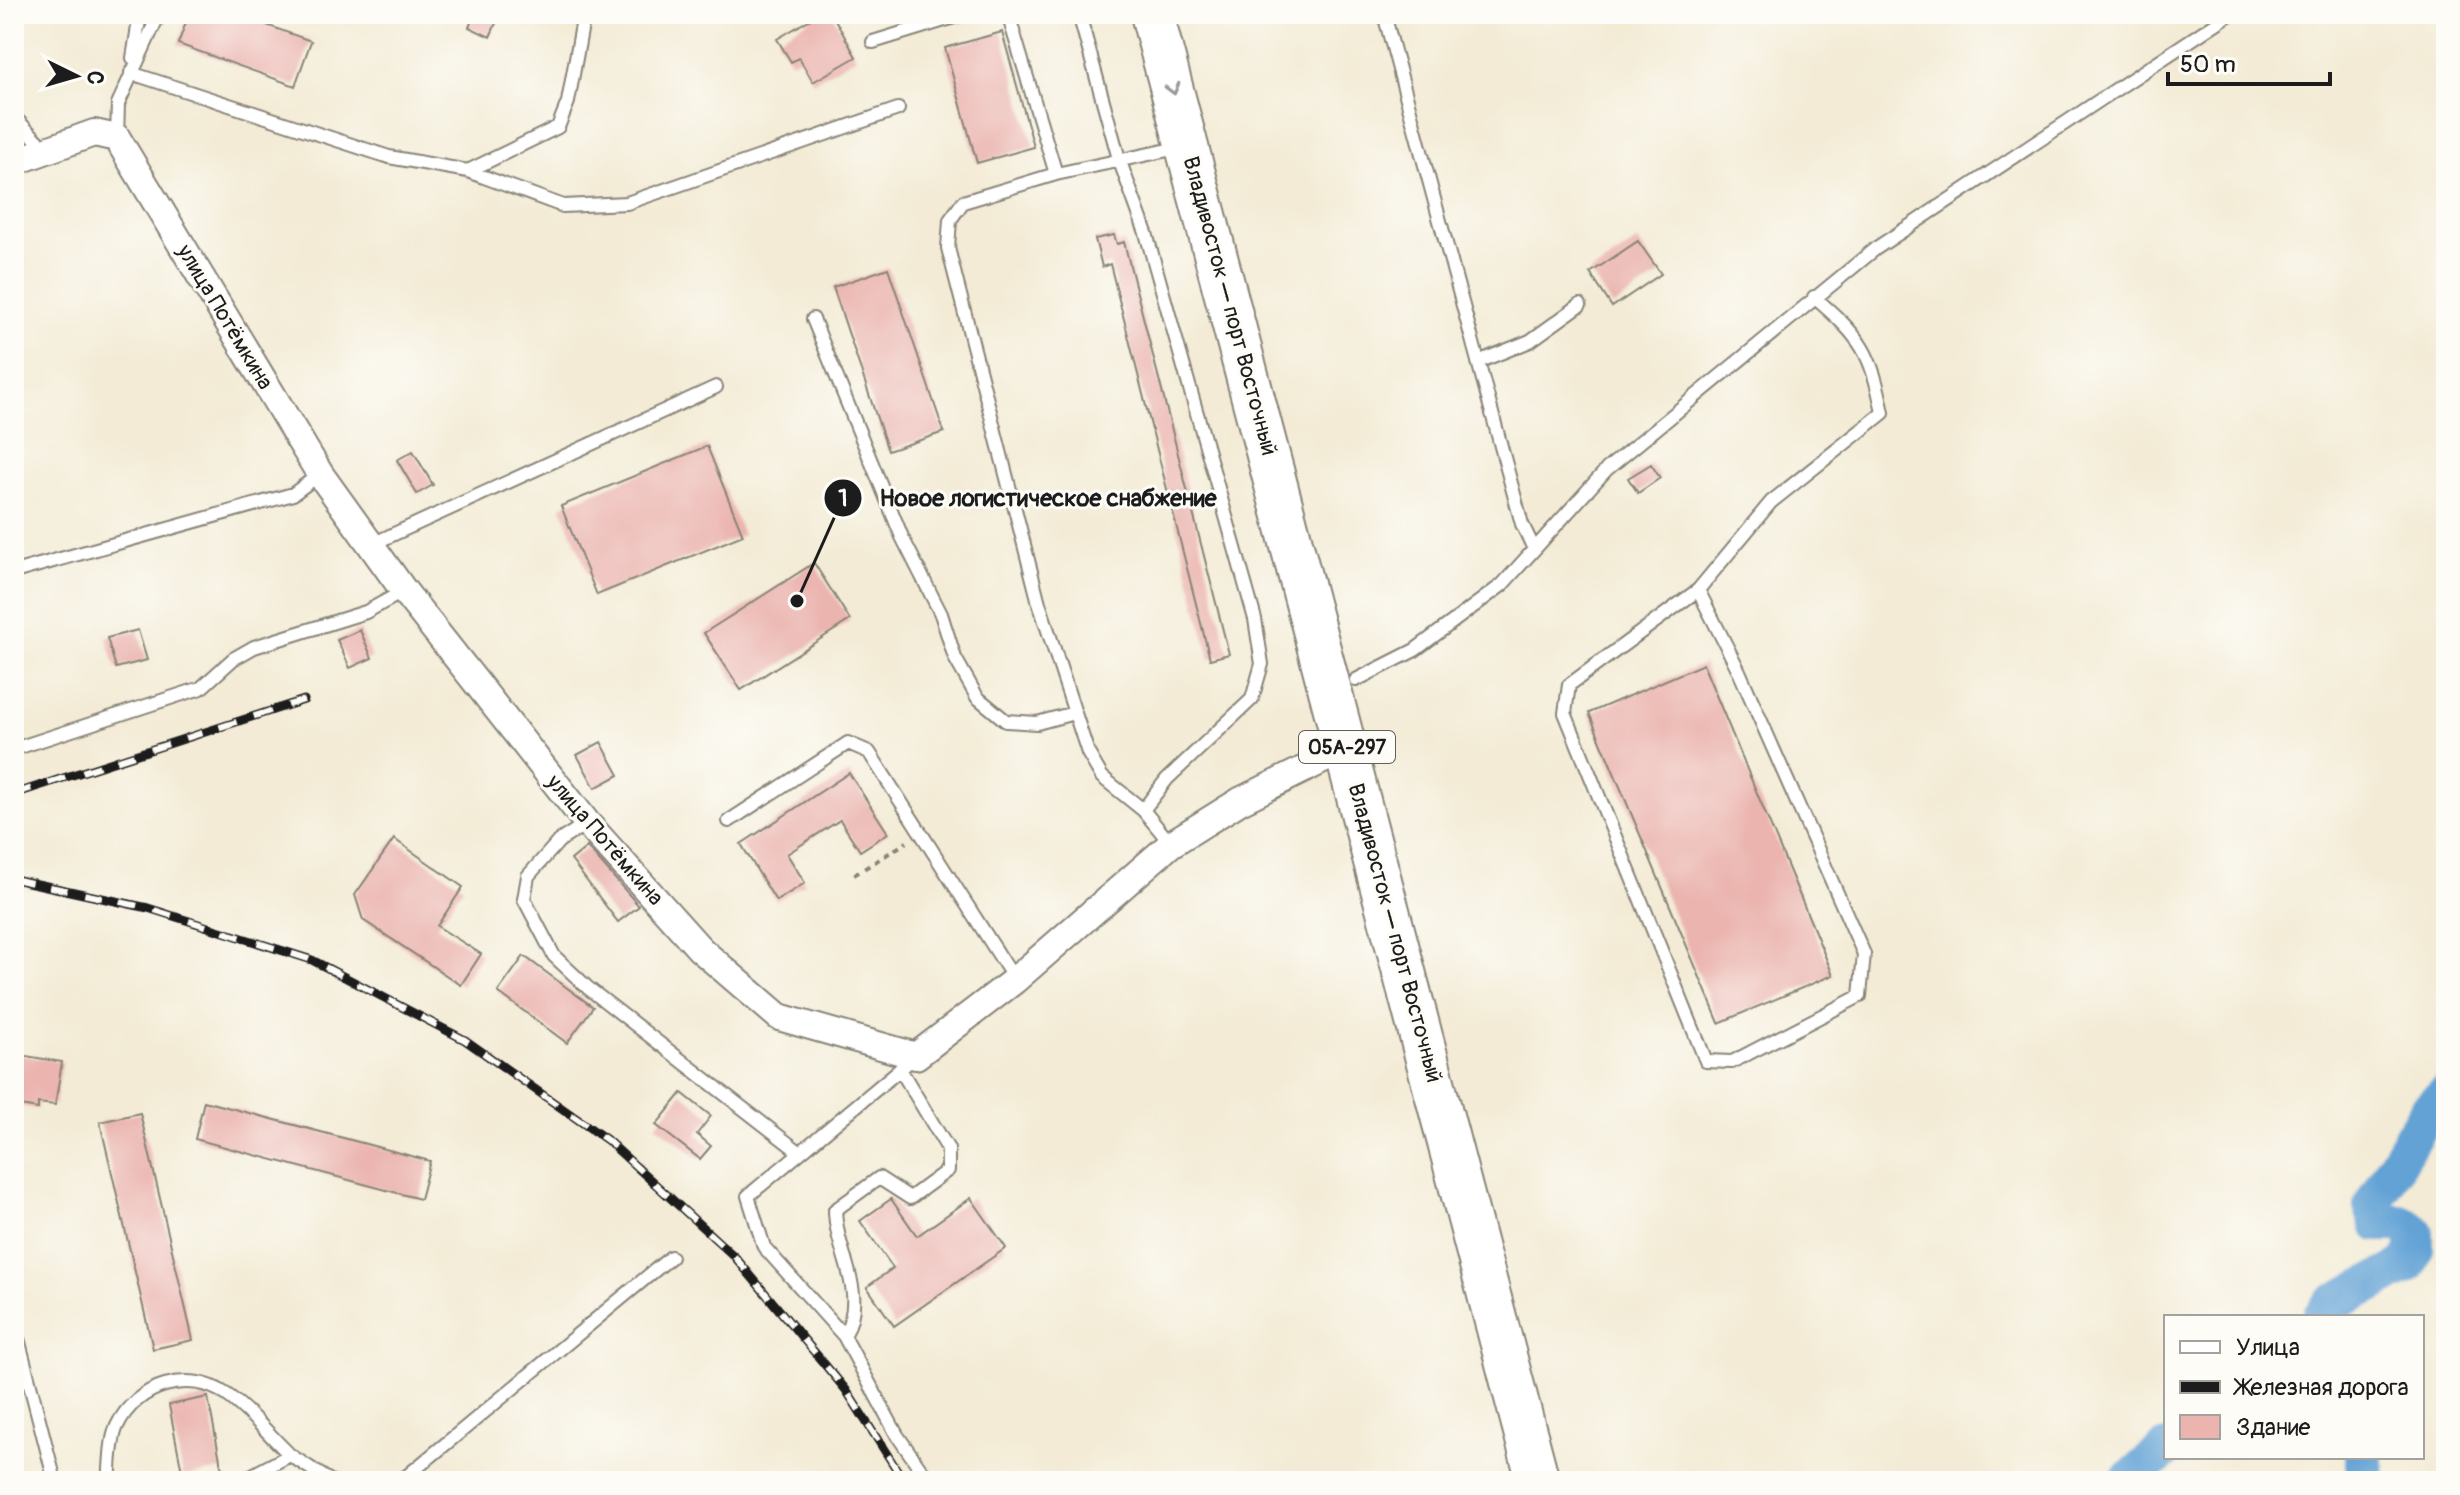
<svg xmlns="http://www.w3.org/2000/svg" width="2460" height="1495" viewBox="0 0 2460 1495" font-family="Pangolin,sans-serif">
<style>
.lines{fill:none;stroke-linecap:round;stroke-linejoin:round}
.river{stroke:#62a2d5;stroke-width:38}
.building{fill:#ebb4af}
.service-casing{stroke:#888478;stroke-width:16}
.minor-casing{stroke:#888478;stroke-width:30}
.trunk-casing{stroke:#888478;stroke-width:46}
.path{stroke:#888478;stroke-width:4;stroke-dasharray:6 6;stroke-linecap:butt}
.service{stroke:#fff;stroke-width:12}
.minor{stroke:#fff;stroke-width:26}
.trunk{stroke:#fff;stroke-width:42}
.rail-casing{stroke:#1c1c1c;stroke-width:9}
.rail{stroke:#fdfcf7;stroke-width:6;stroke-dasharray:18;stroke-linecap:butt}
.oneway{stroke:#999}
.labels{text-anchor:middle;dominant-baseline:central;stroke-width:6;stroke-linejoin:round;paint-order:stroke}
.shield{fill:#fdfcf7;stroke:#605f5e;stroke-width:2}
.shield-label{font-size:20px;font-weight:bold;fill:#1c1c1c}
.street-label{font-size:22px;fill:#1c1c1c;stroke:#fdfcf7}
.leader{fill:none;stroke:#1c1c1c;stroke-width:3}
.callout-dot{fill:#1c1c1c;stroke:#fdfcf7;stroke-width:3}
.mark-label{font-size:24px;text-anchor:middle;font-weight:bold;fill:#fff}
.callout-label{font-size:24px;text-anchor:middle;font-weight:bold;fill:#1c1c1c;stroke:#fdfcf7;stroke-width:6;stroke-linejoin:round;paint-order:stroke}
</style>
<rect width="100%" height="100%" fill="#fdfcf7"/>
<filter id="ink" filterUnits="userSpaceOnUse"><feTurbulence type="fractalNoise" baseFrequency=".0125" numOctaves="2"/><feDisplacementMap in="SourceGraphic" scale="16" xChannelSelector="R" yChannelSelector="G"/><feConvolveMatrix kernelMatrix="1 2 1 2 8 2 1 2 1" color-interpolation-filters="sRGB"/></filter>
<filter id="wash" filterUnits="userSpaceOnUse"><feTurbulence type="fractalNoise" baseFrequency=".006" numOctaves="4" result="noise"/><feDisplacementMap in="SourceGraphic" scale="32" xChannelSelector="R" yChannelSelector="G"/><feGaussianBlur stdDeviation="1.8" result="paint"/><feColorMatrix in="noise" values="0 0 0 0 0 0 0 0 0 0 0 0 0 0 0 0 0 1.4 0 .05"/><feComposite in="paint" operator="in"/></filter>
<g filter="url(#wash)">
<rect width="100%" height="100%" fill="#f3ebd5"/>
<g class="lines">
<!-- river -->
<path class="river" d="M2321 1317 2331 1304 2408 1265 2415 1248V1233L2401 1223H2378L2372 1205 2428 1110 2446 1093
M2363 1457 2367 1481
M2128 1481 2166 1449"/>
</g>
<g id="blocks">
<!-- building -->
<path class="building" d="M189 14H236L311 41 295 86 178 44Z
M475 14H500L490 37 469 27Z
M819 14H832L856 57 813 82 799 58 791 62 777 39Z
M1002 32 1034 147 977 163 945 48Z
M1114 235 1117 244 1124 242 1229 654 1210 659 1110 264 1102 267 1095 239Z
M1638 241 1661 274 1612 307 1590 273Z
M888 268 944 432 888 451 833 287Z
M707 446 743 535 597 595 561 506Z
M413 451 433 485 417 494 397 460Z
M1651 464 1660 478 1638 493 1628 478Z
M814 563 850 620 741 690 704 633Z
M138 630 147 660 116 668 107 638Z
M360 630 372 658 350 668 337 640Z
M1703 664 1833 975 1719 1023 1589 713Z
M601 742 619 775 595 788 577 755Z
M849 773 888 833 860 851 840 820 787 854 805 883 776 901 741 844Z
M394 839 463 887 437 926 481 954 461 985 363 920 355 895Z
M587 847 639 906 618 922 571 860Z
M524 956 593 1007 567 1043 498 992Z
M14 1054 62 1062 55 1105 38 1103V1109L14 1105Z
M682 1093 711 1116 697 1134 711 1146 700 1159 656 1125Z
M204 1101 430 1161 420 1199 195 1139Z
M140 1113 193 1340 153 1349 100 1122Z
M971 1198 1006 1248 894 1326 867 1287 893 1268 860 1221 891 1199 917 1236Z
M208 1397 222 1470 183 1477 169 1405Z"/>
</g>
</g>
<g filter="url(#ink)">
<use href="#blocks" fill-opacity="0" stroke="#888478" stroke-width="2"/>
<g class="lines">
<!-- service casing -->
<g class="service-casing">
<path id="service" d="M1008 14 1056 174
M1079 14 1119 159 1146 233 1255 619 1262 664 1252 699 1167 779 1143 810
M1384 14 1522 524 1534 549
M873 42 964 14
M133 58 140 14
M131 73 389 157 468 171 563 206 627 203 898 109
M14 117 48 151
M117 138 118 104 159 14
M468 171 558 127 568 102 584 14
M813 319 902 537 941 614 955 658 977 697 1006 721 1037 723 1074 713
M1478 362 1530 341 1580 305
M370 545 716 387
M14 572 293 494 320 474
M1698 590 1738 669 1864 954 1860 996 1732 1062 1706 1061 1565 713 1569 685 1698 590 1771 502 1883 413C1871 352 1862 338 1814 297
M1356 680 1415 650 1502 585 1607 469 1875 249 2230 14
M14 749 201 688 233 659 254 647 366 612 404 591
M729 821 848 743 869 752 1015 980
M587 823 559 841 528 876 524 899 554 956 588 988 798 1151
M1171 844 1143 810 1102 777 1088 753 1039 603 948 248 950 220 963 202 1056 174 1182 147
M916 1056 748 1196 764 1247 844 1336 897 1435 929 1481
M14 1323 55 1481
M844 1336C869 1291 836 1256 835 1210L879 1178 910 1198 948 1170V1149L900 1069
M109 1481C111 1464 110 1441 117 1426 136 1385 189 1368 227 1395 250 1411 270 1436 290 1455
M241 1481 290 1455 330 1481
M401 1481 671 1257"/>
</g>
<!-- minor casing -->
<g class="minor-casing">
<path id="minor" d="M14 162 94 133 117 138 320 474 404 591 587 823 700 949 779 1017 916 1056 1015 980 1171 844 1240 801 1347 748"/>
</g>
<!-- trunk casing -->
<g class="trunk-casing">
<path id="trunk" d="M1152 14 1538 1481"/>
</g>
<!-- path -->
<path class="path" d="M854 875 907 842"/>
<!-- service -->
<use href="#service" class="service"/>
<!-- minor -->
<use href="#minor" class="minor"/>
<!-- trunk -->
<use href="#trunk" class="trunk"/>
<!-- rail casing -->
<g class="rail-casing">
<path id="rail" d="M14 794 304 700
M14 879 148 908 312 960 465 1040 607 1140 735 1257 846 1390 904 1481"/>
</g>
<!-- rail -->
<use href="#rail" class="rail"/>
</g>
<!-- one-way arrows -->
<defs><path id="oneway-chevron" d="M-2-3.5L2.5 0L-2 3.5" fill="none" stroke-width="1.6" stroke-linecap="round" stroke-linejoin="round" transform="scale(2)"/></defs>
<use class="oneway" href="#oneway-chevron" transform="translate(1173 89) rotate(75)"/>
</g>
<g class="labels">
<!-- shield labels -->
<rect class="shield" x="1299" y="731" width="96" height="32" rx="6"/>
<g class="shield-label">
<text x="1347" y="747">05А-297</text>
</g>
<!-- street labels -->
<g class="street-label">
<text transform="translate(1230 306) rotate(75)">Владивосток — порт Восточный</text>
<text transform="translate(225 317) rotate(59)">улица Потёмкина</text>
<text transform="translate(605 840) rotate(49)">улица Потёмкина</text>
<text transform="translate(1395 933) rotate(75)">Владивосток — порт Восточный</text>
</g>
</g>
<!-- callouts -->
<path class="leader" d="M797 601L843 498"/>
<g class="callout-dot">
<circle cx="797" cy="601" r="8"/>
<circle cx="843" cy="498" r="20"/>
</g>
<g class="mark-label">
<text x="843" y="506">1</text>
</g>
<g class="callout-label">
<text x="1048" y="506">Новое логистическое снабжение</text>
</g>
<!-- margin -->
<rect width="2460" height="1495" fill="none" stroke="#fdfcf7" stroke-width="48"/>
<!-- legend -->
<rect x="2164" y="1315" width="260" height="144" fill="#fdfcf7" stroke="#a3a29f" stroke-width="2"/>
<rect x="2180" y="1341" width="40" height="12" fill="#ffffff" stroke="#a3a29f" stroke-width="2"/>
<text x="2236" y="1355" font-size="24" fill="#1c1c1c">Улица</text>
<rect x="2180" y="1381" width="40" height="12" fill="#1c1c1c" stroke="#a3a29f" stroke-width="2"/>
<text x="2236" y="1395" font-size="24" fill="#1c1c1c">Железная дорога</text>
<rect x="2180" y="1415" width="40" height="24" fill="#ebb4af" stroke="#a3a29f" stroke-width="2"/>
<text x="2236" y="1435" font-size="24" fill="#1c1c1c">Здание</text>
<!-- north arrow -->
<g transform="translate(76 76) rotate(95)" stroke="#fdfcf7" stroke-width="6" paint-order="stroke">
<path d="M0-6L14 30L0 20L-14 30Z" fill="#1c1c1c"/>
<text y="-12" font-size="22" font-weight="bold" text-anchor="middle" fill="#1c1c1c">С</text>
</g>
<!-- scale -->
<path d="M2168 72v12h162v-12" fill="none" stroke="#1c1c1c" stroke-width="4"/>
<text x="2180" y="72" font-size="24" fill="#1c1c1c" stroke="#fdfcf7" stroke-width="6" paint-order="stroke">50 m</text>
</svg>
